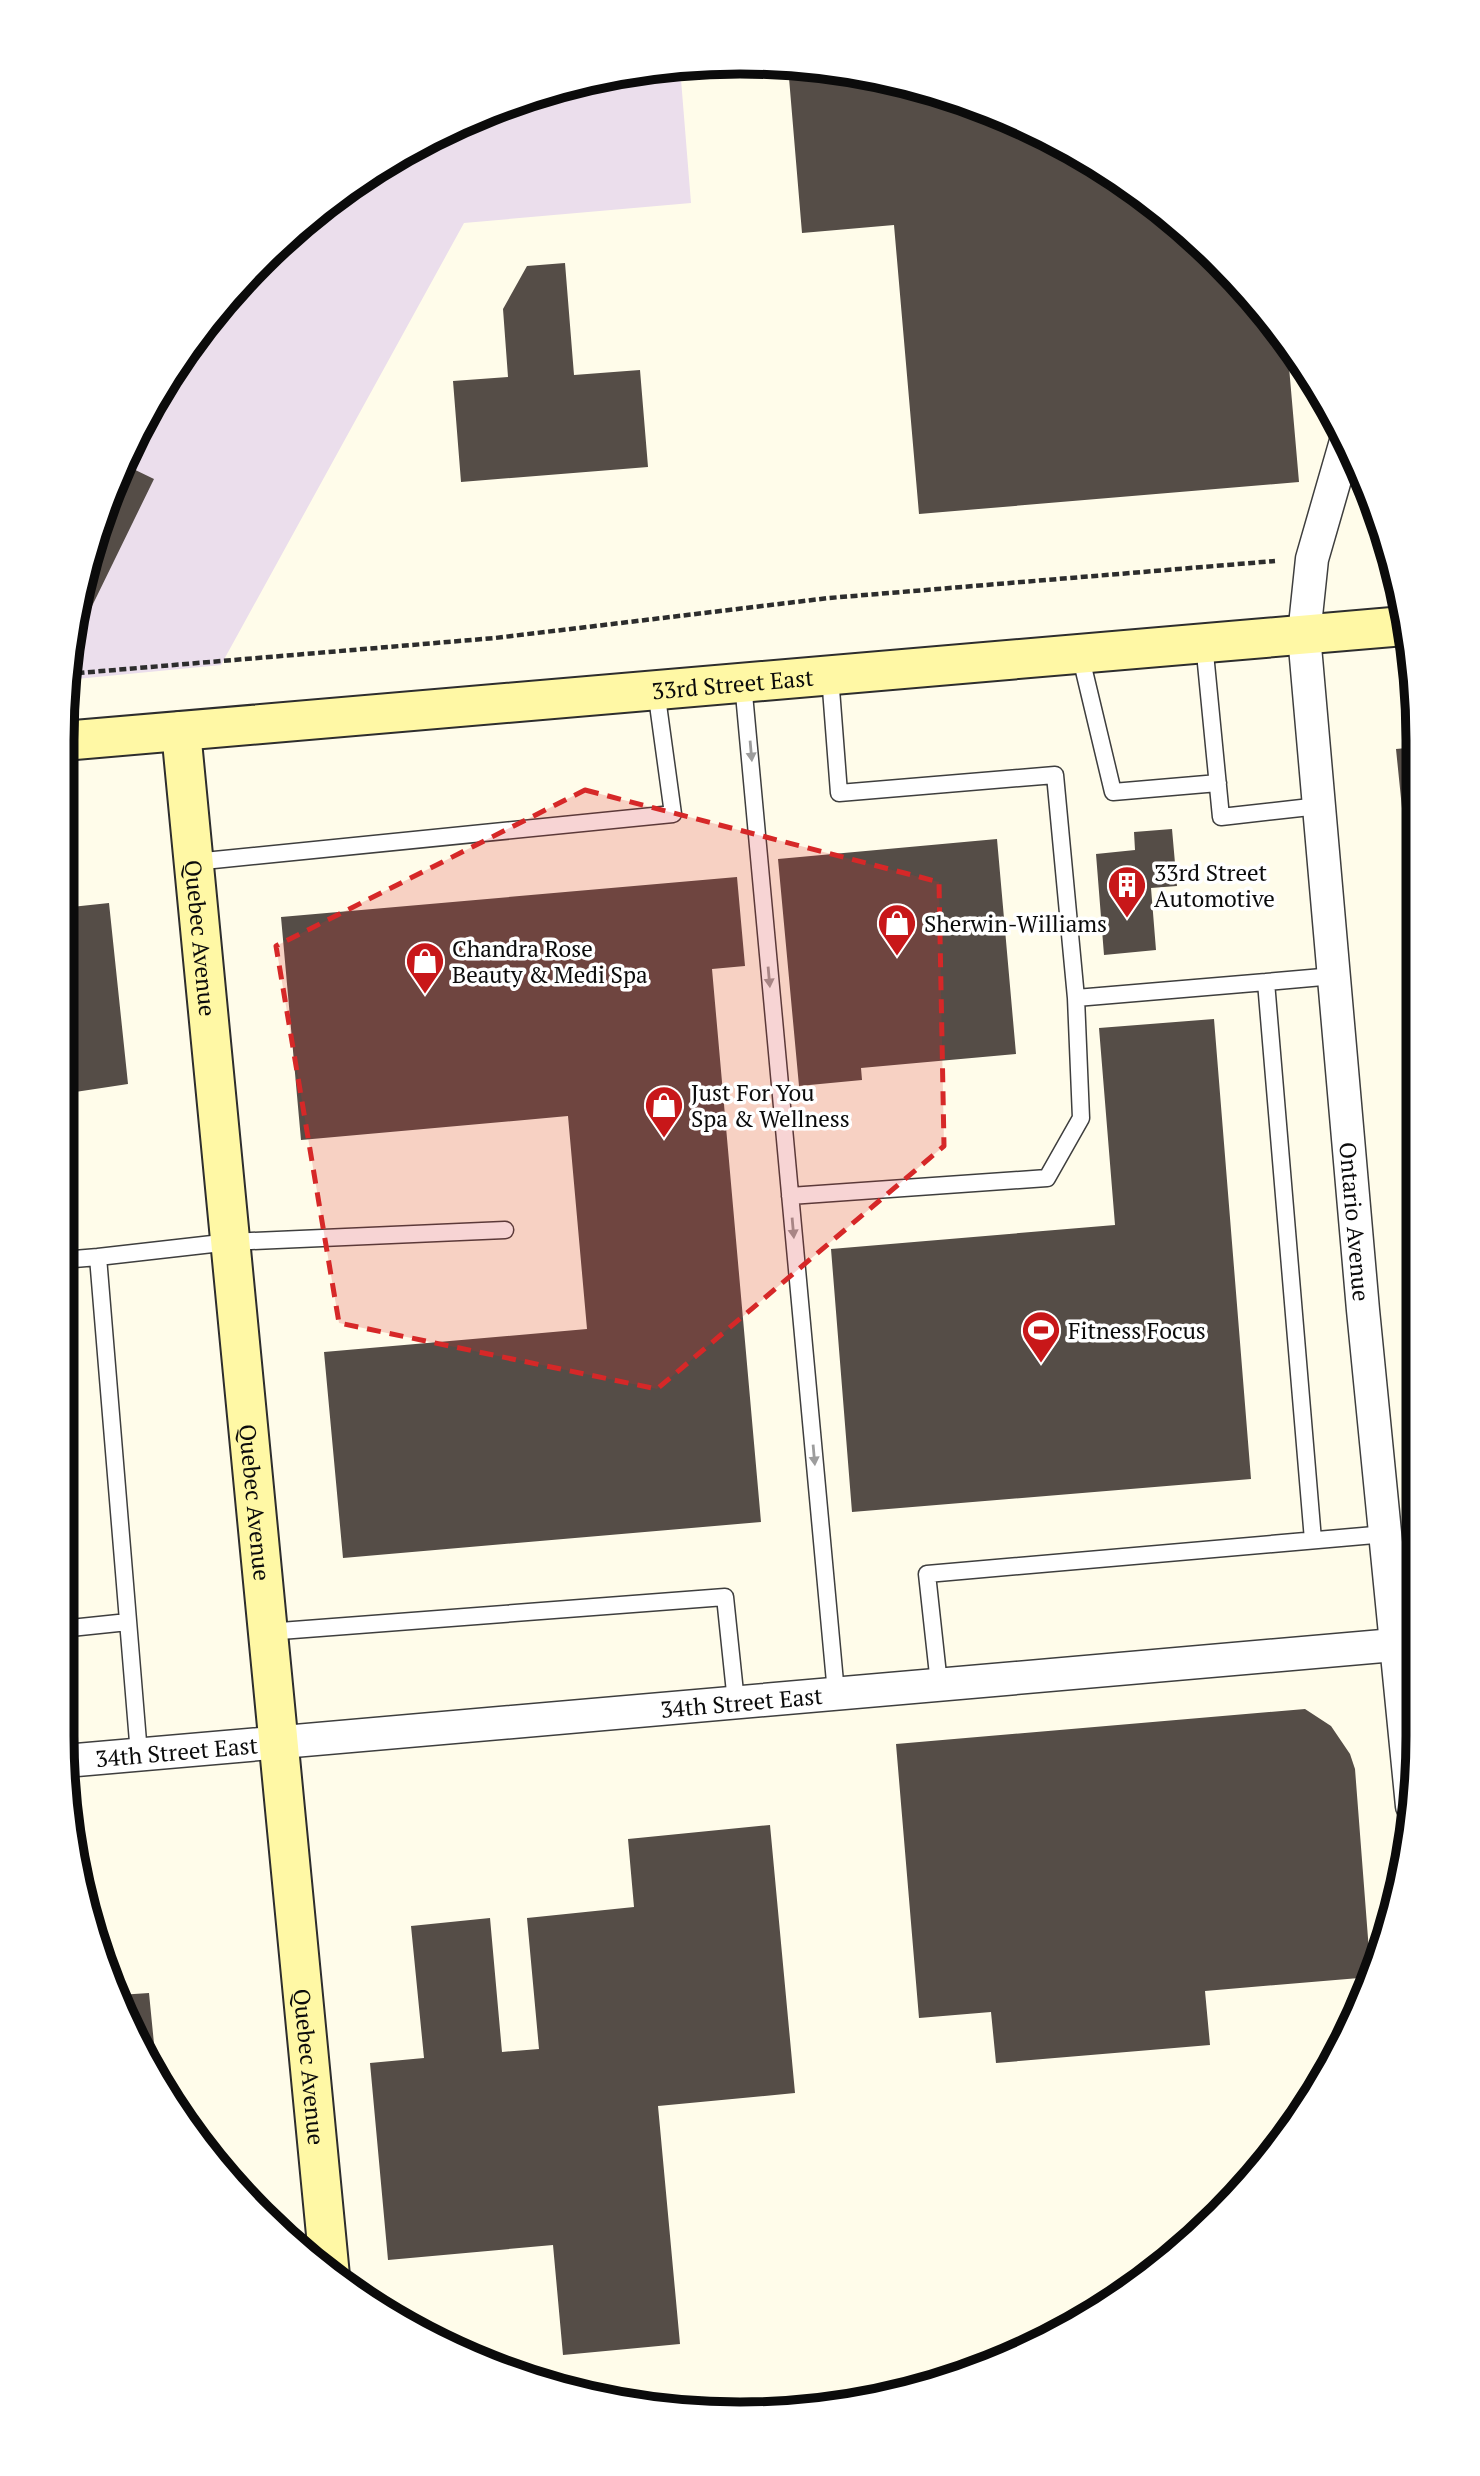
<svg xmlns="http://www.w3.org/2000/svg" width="1480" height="2476" viewBox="0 0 1480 2476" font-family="'PT Serif',serif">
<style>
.industrial{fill:#ebdeec}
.building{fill:#554d47}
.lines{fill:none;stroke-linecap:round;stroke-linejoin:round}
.lane-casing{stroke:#3e3e3e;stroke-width:19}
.street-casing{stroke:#3e3e3e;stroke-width:35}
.secondary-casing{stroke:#2d2d2d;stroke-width:42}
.path{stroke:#2d2d2d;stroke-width:4.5;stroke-dasharray:7 3.5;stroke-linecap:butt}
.lane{stroke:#fff;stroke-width:16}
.street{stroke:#fff;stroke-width:32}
.secondary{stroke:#fff8a5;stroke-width:38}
.oneway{fill:#9d9d9d}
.marked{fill:#d62828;fill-opacity:0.2;stroke:#d62828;stroke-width:5;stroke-dasharray:14 9;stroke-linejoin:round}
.labels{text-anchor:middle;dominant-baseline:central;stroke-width:7;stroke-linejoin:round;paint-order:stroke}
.street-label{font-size:23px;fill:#0b0b0b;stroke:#fff}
.poi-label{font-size:23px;fill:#0b0b0b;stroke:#fff;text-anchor:start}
.rim{fill:none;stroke:#0b0b0b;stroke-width:9}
</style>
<rect width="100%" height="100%" fill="#fffcea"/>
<!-- industrial -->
<path class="industrial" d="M680 67 691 203 464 223 221 665 66 680 97 521 176 363 260 260 363 175 481 113 608 74Z"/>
<!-- building -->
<path class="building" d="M788 66 873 74 1000 113 1117 176 1250 292 1287 344 1299 482 919 514 894 225 802 233Z
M565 263 574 375 640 370 648 467 461 482 453 381 508 377 503 309 527 266Z
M125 465 154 479 74 643 97 521Z
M1417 747V847L1406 848 1396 749Z
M1172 829 1177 886 1151 888 1156 950 1104 955 1096 854 1135 850 1134 832Z
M997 839 1016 1054 861 1068 862 1080 799 1086 778 859Z
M737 877 745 966 712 969 761 1522 343 1558 324 1352 587 1329 568 1116 301 1140 281 917Z
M109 903 128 1084 62 1094V908Z
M1214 1019 1251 1479 852 1512 831 1249 1115 1225 1099 1028Z
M62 1475H63L74 1580 61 1581Z
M1305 1709 1331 1726 1350 1754 1355 1769 1371 1977 1205 1991 1210 2045 996 2063 991 2012 919 2018 896 1744Z
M770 1825 795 2093 658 2106 680 2344 563 2355 553 2245 388 2260 370 2063 424 2058 411 1926 490 1918 502 2052 539 2049 527 1918 634 1907 628 1839Z
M149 1993 156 2064 119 1995Z"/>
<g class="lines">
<!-- lane casing -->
<g class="lane-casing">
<path id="lane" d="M1204 643 1221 817 1319 806
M1080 654 1113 792 1218 783
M830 676 839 793 1055 775 1076 998
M743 683 836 1693
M194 862 673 814 656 690
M790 1196 1047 1178 1081 1118 1076 998 1266 982
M62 1260 98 1257
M1313 1540 1266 982 1334 976
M61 1629 128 1622
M267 1632 725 1597 736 1702
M939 1684 927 1574 1386 1534
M139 1754 98 1257 230 1242 505 1230"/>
</g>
<!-- street casing -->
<g class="street-casing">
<g id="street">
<path id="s1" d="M1346 441 1312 559 1304 635 1363 1310 1412 1806"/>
<path id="s2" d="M65 1761 1417 1643"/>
</g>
</g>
<!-- secondary casing -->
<g class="secondary-casing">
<g id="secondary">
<path id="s3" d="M181 731 330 2276"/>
<path id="s4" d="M63 741 1404 626"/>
</g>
</g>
<!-- path -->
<path class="path" d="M67 674 495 638 829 598 1275 561"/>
<!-- lane -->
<use href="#lane" class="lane"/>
<!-- street -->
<use href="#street" class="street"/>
<!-- secondary -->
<use href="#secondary" class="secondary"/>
</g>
<!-- one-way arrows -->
<defs><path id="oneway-solid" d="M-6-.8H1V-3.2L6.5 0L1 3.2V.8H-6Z" transform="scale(1.75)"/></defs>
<g class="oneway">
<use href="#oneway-solid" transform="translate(751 751) rotate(85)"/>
<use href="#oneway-solid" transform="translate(769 977) rotate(85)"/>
<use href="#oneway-solid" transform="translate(793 1228) rotate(85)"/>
<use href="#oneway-solid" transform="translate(814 1455) rotate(85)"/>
</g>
<!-- marked area -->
<path class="marked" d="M585 790 939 882 944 1146 657 1389 339 1323 276 946Z"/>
<!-- icons -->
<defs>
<g id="building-pin" transform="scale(2.0125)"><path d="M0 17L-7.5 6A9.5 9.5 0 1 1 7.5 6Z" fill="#c81719" stroke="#fff"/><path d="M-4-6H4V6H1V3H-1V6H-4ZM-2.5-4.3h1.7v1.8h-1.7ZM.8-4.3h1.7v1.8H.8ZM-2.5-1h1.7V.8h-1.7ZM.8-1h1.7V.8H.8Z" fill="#fff"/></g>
<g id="shop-pin" transform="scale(2.0125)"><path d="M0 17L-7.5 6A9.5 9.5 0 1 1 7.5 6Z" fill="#c81719" stroke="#fff"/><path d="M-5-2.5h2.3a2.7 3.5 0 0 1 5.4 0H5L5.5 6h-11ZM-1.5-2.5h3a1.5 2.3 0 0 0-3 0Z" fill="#fff"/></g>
<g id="stadium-pin" transform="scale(2.0125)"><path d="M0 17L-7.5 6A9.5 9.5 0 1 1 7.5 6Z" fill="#c81719" stroke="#fff"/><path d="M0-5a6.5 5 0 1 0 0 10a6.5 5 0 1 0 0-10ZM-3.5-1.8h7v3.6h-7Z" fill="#fff"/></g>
</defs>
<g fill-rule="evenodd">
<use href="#building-pin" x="1127" y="885"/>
<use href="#shop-pin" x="897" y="923"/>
<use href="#shop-pin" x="425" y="961"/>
<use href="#shop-pin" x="664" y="1105"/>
<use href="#stadium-pin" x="1041" y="1330"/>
</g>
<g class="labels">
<!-- street labels -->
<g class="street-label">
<text stroke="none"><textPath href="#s4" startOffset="672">33rd Street East</textPath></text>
<text stroke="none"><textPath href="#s3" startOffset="208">Quebec Avenue</textPath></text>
<text stroke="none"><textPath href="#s1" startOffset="788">Ontario Avenue</textPath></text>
<text stroke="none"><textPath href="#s3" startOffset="775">Quebec Avenue</textPath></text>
<text stroke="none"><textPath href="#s2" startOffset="679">34th Street East</textPath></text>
<text stroke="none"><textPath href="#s2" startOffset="112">34th Street East</textPath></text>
<text stroke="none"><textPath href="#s3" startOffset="1342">Quebec Avenue</textPath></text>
</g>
<!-- poi labels -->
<g class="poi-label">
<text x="1154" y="872">33rd Street<tspan x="1154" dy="26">Automotive</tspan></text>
<text x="924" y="923">Sherwin-Williams</text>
<text x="452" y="948">Chandra Rose<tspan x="452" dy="26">Beauty &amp; Medi Spa</tspan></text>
<text x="691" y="1092">Just For You<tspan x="691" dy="26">Spa &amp; Wellness</tspan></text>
<text x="1068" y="1330">Fitness Focus</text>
</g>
</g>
<!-- crop -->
<path d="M0 0H1480V2476H0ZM740 74H740A666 666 0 0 1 1406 740V1736A666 666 0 0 1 740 2402H740A666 666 0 0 1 74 1736V740A666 666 0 0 1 740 74Z" fill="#fff" fill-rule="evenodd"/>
<path class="rim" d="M740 74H740A666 666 0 0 1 1406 740V1736A666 666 0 0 1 740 2402H740A666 666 0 0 1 74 1736V740A666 666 0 0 1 740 74Z"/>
</svg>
